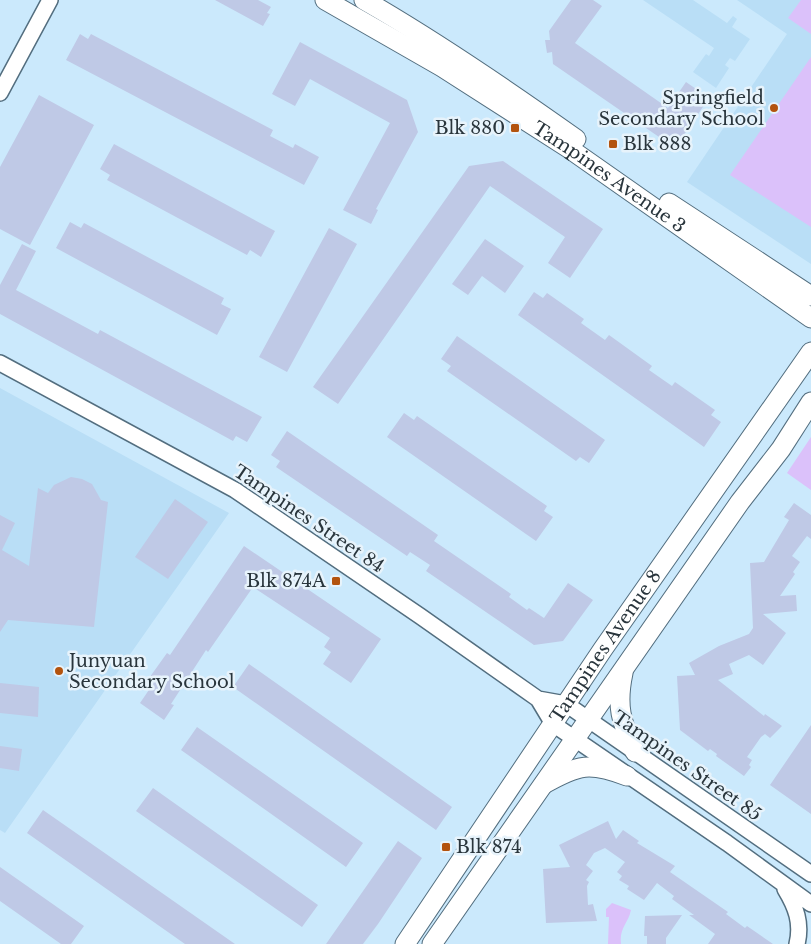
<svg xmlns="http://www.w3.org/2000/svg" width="811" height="944" viewBox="0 0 811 944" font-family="'Libre Baskerville',serif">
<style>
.built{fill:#b9def6}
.green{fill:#dbc1fa}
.building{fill:#bfc9e6}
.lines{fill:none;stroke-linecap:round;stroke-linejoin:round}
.minor-casing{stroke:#536e7f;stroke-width:18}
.tertiary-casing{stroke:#536e7f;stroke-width:21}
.minor{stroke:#fff;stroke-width:15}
.tertiary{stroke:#fff;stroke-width:19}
.poi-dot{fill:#b3530e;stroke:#e7f3fb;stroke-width:2}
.labels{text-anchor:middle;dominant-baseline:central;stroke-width:5;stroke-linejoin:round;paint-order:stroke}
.poi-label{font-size:18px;fill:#29353c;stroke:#e7f3fb;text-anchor:end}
.street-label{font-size:18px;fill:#29353c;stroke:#e7f3fb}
</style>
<rect width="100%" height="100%" fill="#cbe9fc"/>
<!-- built -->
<path class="built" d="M643 0H693L727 23 733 16 737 19 732 27 750 39 735 61 730 58 725 65 729 68 716 88 693 72 706 54 709 56 714 48Z
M737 0H811V264L687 182 787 34Z
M0 388 229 513 5 833 0 830Z"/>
<!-- green -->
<path class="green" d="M801 0H811V34L788 18Z
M811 57V227L730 175Z
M811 437V490L787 473Z
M612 903 631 910C628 924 619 928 621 944H608L609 917H606V909Z"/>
<!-- building -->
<path class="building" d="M215 0H258L271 7 267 13 270 14 263 26Z
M571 0H593L602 6 575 43 668 108 686 82 709 98 675 148 553 64 552 52 547 53 545 40H550L549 31Z
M80 34 88 39 91 34 273 130 270 136 293 148 295 144 319 157 304 185 66 60Z
M300 42 407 100 418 132 376 209 378 210 371 224 343 210 390 123 310 79 295 106 272 94Z
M39 95 94 125 30 245 0 229V167Z
M114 144 275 231 261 257 250 250 247 255 107 180 110 175 100 169Z
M503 161 603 229 570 278 548 263 565 237 490 186 338 404 313 387 469 166Z
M70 222 81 228 84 223 224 298 221 304 231 309 217 335 56 248Z
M329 228 357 244 287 372 259 357Z
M485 239 524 266 505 293 482 276 468 295 452 284Z
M22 244 36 251 16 290 98 334 100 330 262 417 247 442 236 436 233 441 0 314V285Z
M534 292 543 298 547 293 584 319 581 323 605 340 609 335 652 366 649 370 672 386 675 382 715 410 711 415 721 422 704 447 518 315Z
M457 336 605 440 589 463 580 457 576 461 447 371 451 366 441 359Z
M404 413 414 420 417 416 547 506 544 511 553 517 536 541 387 437Z
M287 431 438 535 434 541 511 594 509 597 527 610 529 608 544 618 568 583 593 600 563 641 534 645 426 571 430 565 410 552 407 556 276 467 280 461 271 455Z
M71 477 82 479 92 484 101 500 108 502 94 627 8 620 0 632V515L15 523 2 550 29 566 38 488 48 493 54 485Z
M175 499 208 522 168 579 135 557Z
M794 503 811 515V539L807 536 792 556 800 562 793 572 795 574 780 596 796 595 797 611 763 614 786 633 763 665 749 655 729 664 733 674 718 680 764 716 765 714 782 726 770 738 765 734 761 737 747 757 752 760 749 765 751 767 744 776 716 756 717 754 710 749 708 751 680 730 677 676 695 675 689 663 719 646 749 634 753 628 750 563 764 562 789 520 784 517Z
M244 546 381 639 351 683 323 664 331 652 324 647 330 638 253 587 208 652 206 650 171 704 174 705 164 720 140 703 153 684 147 681 167 653 170 655Z
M249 664 452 807 436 830 233 687Z
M0 683 39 687 38 717 0 713Z
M811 725V814L770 785Z
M197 727 363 843 346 867 181 750Z
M0 746 22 749 19 771 0 768Z
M153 788 318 905 302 927 136 811Z
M43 810 109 856 235 944H185L27 833Z
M608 821 616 839 623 830 639 841 637 843 675 866 670 872 728 912 726 914 745 928 747 926 773 944H708L715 934 689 915H694L672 899 674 896 657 883 644 900 627 889 629 886 619 880 622 876 617 872 625 862 605 848 594 853 586 865 593 871 586 880 589 882 587 886 588 905 593 904 597 921 546 923 543 869 570 867 559 845Z
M398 841 422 858 378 924 363 944H326Z
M0 867 84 926 71 944H61L0 901Z
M682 915 666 938V944H647V936H644L645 916Z"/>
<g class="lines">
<!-- minor casing -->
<g class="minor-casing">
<path id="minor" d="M0 93 50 0
M0 363 235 490 420 616 538 699 553 724 727 843 811 904
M538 699 566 704 811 874
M785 889C796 907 802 923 797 944"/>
</g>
<!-- tertiary casing -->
<g class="tertiary-casing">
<g id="tertiary">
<path id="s1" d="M325 0 442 67 570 149 811 318"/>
<path d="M364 0C437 42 507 90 576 139"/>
<path d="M669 203 811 296"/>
<path d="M623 673C616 706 621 722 635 752"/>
<path d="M544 784C579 764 590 762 627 776"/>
<path id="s2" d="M405 944 603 649 811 352"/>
<path d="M432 944 740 502 781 449 811 402"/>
</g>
</g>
<!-- minor -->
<use href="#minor" class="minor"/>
<!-- tertiary -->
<use href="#tertiary" class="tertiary"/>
</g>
<!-- markers -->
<g class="poi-dot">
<circle cx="774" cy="108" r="5"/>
<rect x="510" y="123" width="10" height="10" rx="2.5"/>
<rect x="608" y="139" width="10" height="10" rx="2.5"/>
<rect x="331" y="576" width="10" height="10" rx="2.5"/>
<circle cx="59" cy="671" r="5"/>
<rect x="441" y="842" width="10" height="10" rx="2.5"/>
</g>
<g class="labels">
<!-- poi labels -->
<g class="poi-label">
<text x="764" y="98">Springfield<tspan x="764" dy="21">Secondary School</tspan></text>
<text x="505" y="128">Blk 880</text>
<text x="623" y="144" text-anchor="start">Blk 888</text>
<text x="326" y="581">Blk 874A</text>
<text x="69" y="661" text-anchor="start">Junyuan<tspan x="69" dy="21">Secondary School</tspan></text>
<text x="456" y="847" text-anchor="start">Blk 874</text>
</g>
<!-- street labels -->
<g class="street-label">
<text stroke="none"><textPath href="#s1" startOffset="335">Tampines Avenue 3</textPath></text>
<text transform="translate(309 519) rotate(34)">Tampines Street 84</text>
<text stroke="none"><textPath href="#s2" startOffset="359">Tampines Avenue 8</textPath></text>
<text transform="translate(687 766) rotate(35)">Tampines Street 85</text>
</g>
</g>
</svg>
